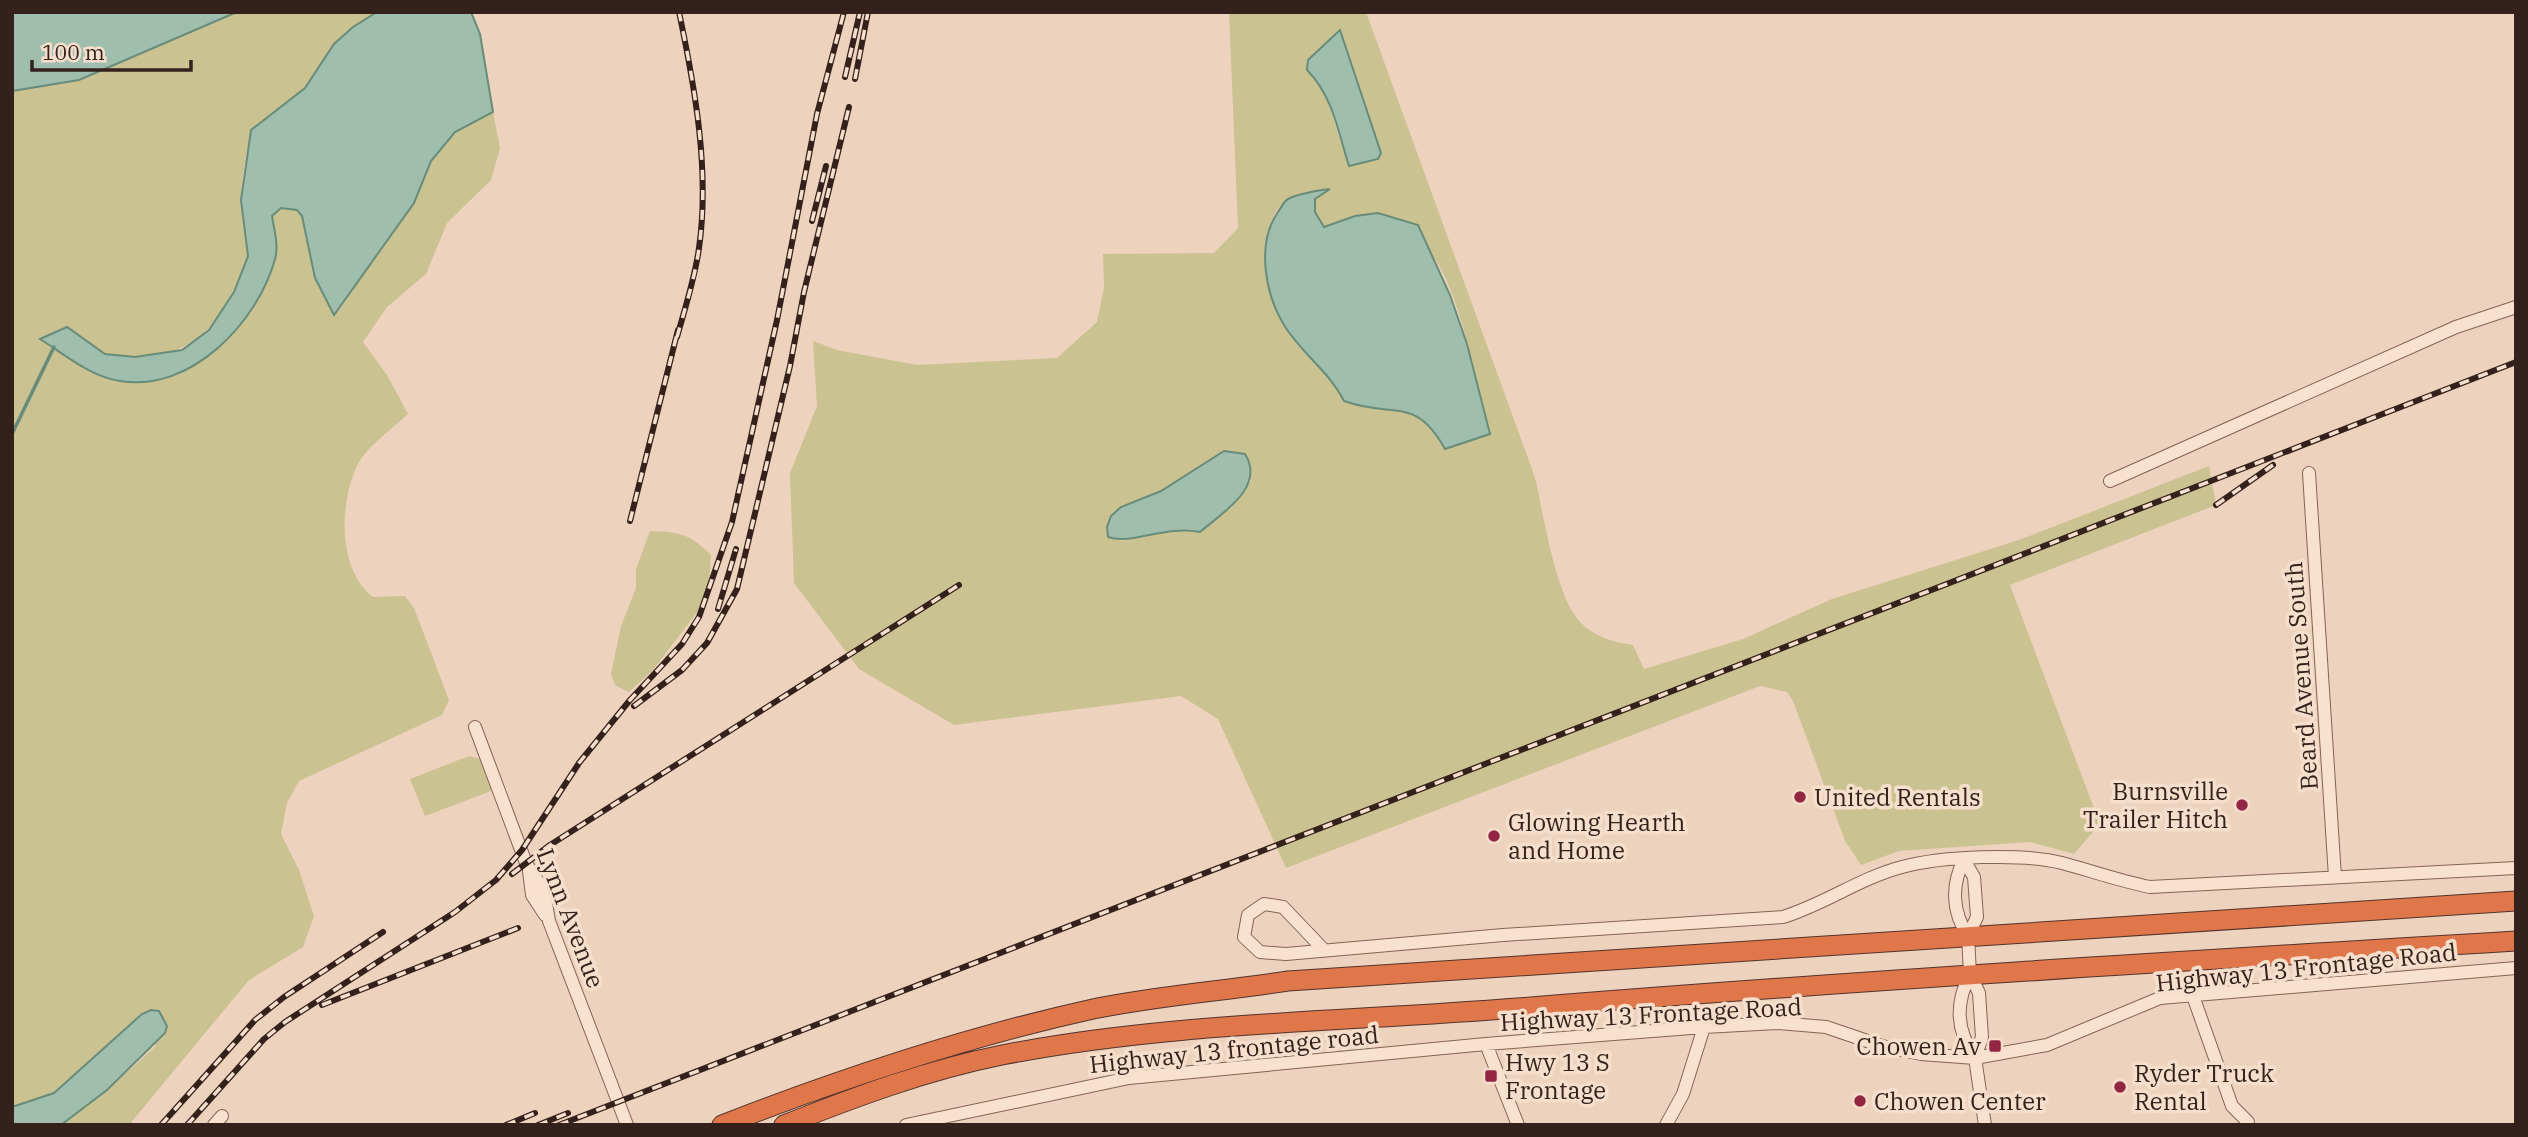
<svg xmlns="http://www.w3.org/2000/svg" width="2528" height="1137" viewBox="0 0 2528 1137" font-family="'IBM Plex Serif',serif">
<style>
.green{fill:#cbc291;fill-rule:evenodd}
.water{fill:#a0beae;stroke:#688c7a;stroke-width:2}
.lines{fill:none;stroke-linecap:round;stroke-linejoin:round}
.stream{stroke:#688c7a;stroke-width:3.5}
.minor-casing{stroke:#856356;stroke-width:14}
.highway-casing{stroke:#52332b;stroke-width:21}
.minor{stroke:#f8e2cf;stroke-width:12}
.highway{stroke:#df774b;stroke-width:19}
.rail-casing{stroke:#34211b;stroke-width:6}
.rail{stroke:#f5decc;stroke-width:3.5;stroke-dasharray:10;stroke-linecap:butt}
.poi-dot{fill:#932644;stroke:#f5decc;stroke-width:2.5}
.labels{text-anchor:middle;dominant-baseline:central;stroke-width:7;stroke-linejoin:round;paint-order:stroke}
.street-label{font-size:24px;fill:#34211b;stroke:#f5decc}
.poi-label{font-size:24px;fill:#34211b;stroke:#f5decc;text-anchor:start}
</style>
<rect width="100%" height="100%" fill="#edd2bd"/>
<!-- green -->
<path class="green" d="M237 12H377L353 27 334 44 305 88 251 130C247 152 241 177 241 199 242 217 253 239 248 257 230 324 180 372 107 354 102 353 98 348 93 346 79 340 56 341 41 339L106 377 212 351C255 325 262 273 273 228L272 216 281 208 297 210 302 216 315 278 335 315 414 203 431 161 455 132 493 112 500 148 491 180 447 223 426 274 387 307 363 342 387 375 408 414C393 428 368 446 358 464 339 502 337 569 373 597L405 596 414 608 449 700 442 715 299 781 287 803 281 834 299 870 314 916 303 947 249 980 129 1125H61L107 1090 156 1046 142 1014 54 1093 12 1107V91L79 80Z
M1229 12H1366L1520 436C1525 451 1532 467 1536 482 1544 517 1556 597 1580 622 1595 637 1612 642 1633 645L1644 669 1743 639 1832 599 2019 540 2209 466 2216 505 2010 585 2100 824 2074 854 2030 842 1899 851 1861 865 1845 841 1793 701 1787 692 1760 686 1286 868 1218 719 1181 696 954 725 859 669 794 583 790 473 817 406 813 341 837 350 917 365 1057 358 1097 322 1104 288 1103 254 1214 253 1238 228ZM1340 31 1381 152 1378 159 1349 166C1336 127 1322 89 1319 49ZM1328 190 1315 198V212L1324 227 1355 216C1370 223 1424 245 1432 255 1459 289 1479 390 1490 434L1445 449C1415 395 1394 419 1344 401 1329 371 1302 353 1284 325 1265 295 1253 225 1287 200 1297 193 1315 191 1328 190ZM1206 462 1252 480 1228 510 1200 532 1179 529 1121 541V507L1161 491Z
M650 531C680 532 690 534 711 555L708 598 653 670 629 692 615 685 611 674 621 626 636 588V569Z
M469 756 481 759 492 783 491 791 425 816 410 779Z"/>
<!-- water -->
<path class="water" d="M12 12H237L79 80 12 91Z
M377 12H471L480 34 493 112 455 132 431 161 414 203 334 315 315 278 302 216 297 210 281 208 272 216C274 230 279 245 275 259 258 322 191 393 120 381 91 377 64 354 40 339L67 327 105 354 135 357 182 350 209 330 234 292 248 256 241 200 251 130 305 88 334 44 353 27Z
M1340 30 1381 153 1378 159 1349 166C1338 132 1333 96 1307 70L1308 60Z
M1330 189 1315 199V212L1324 227 1355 216 1378 213 1418 225 1450 295 1467 344 1490 434 1445 449C1415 395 1394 419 1344 401 1329 371 1301 353 1284 325 1265 294 1256 243 1278 212 1281 208 1284 201 1288 199 1300 193 1316 191 1330 189Z
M1224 451 1245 454C1266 487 1222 513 1200 532 1165 525 1133 545 1108 537L1107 527 1111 516 1121 507 1161 491Z
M151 1010 159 1011 167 1026 165 1033 107 1090 61 1125H12V1107L54 1093 142 1014Z"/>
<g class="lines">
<!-- stream -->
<path class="stream" d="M12 434 54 347"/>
<!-- minor casing -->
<g class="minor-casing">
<path id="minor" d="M2309 473 2335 877
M2110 481 2456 327 2516 307
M475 727 526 863 544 891 549 921 627 1125
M1964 860 1974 877 1977 917 1968 936 1970 974 1979 993 1982 1037 1975 1058 1985 1125
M1964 860C1951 885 1952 912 1968 936
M529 871 532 895 545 915
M1324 950 1283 907 1264 904 1248 915 1244 937 1260 952 1286 954 1503 935 1783 917C1825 904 1860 878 1902 867 1942 856 2023 853 2062 863 2092 871 2120 881 2150 887L2516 868
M1970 974C1955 1004 1956 1030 1975 1058
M2193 996 2232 1106 2248 1122
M1486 1044 1518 1125
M214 1125 222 1116
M906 1125 1129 1078 1486 1044 1704 1027 1777 1023 1826 1027 1882 1046 1921 1054 1975 1058 2047 1045 2160 998 2516 968
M1666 1125 1683 1094 1704 1027"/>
</g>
<!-- highway casing -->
<g class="highway-casing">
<path id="highway" d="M722 1125C843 1078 966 1037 1093 1009 1156 996 1223 991 1288 981L2516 901
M784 1125C855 1097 927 1070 1002 1055 1170 1022 1346 1022 1517 1008 1850 981 2183 961 2516 941"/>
</g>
<!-- minor -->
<use href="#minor" class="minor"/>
<!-- highway -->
<use href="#highway" class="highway"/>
<!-- rail casing -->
<g class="rail-casing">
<path id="rail" d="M845 77 860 12
M855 79 868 12
M812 221 826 166
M677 337C685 308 695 278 699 248 710 171 695 88 679 12
M2216 505 2273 465
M630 521 678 330
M718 609 736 549
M634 706 682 670 707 643 737 589 790 366 804 292 849 107
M512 874 550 845 959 585
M322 1005 518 928
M161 1125 255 1020 284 997 383 932
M187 1125 264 1039 285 1022 455 912 496 880 522 850 579 763 630 700 682 644 699 617 732 522 777 320 817 114 844 12
M506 1125 535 1113
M538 1125 568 1113
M559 1125 2516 362"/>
</g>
<!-- rail -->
<use href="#rail" class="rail"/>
</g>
<!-- markers -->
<g class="poi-dot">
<circle cx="1800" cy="797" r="7"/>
<circle cx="2242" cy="805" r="7"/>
<circle cx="1494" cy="836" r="7"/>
<rect x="1988" y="1039" width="14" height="14" rx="3.5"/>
<rect x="1484" y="1069" width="14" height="14" rx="3.5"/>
<circle cx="2120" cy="1087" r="7"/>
<circle cx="1860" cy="1101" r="7"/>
</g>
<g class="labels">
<!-- street labels -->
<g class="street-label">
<text transform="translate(2301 676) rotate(-94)">Beard Avenue South</text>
<text transform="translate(571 918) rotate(69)">Lynn Avenue</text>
<text transform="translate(2306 967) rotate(-6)">Highway 13 Frontage Road</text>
<text transform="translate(1651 1014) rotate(-3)">Highway 13 Frontage Road</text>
<text transform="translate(1234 1049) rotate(-6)">Highway 13 frontage road</text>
</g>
<!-- poi labels -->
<g class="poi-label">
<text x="2228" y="791" text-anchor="end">Burnsville<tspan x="2228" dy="28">Trailer Hitch</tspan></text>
<text x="1814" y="797">United Rentals</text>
<text x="1508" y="822">Glowing Hearth<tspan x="1508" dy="28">and Home</tspan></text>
<text x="1981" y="1046" text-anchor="end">Chowen Av</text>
<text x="1505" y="1062">Hwy 13 S<tspan x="1505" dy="28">Frontage</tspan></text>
<text x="2134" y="1073">Ryder Truck<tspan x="2134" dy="28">Rental</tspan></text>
<text x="1874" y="1101">Chowen Center</text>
</g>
</g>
<!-- border -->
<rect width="2528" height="1137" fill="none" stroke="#34211b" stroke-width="28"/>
<!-- scale -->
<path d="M32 60v10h159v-10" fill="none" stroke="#34211b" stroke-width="3.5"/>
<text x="42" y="60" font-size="21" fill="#34211b" stroke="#f5decc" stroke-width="5" paint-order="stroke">100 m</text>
</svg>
